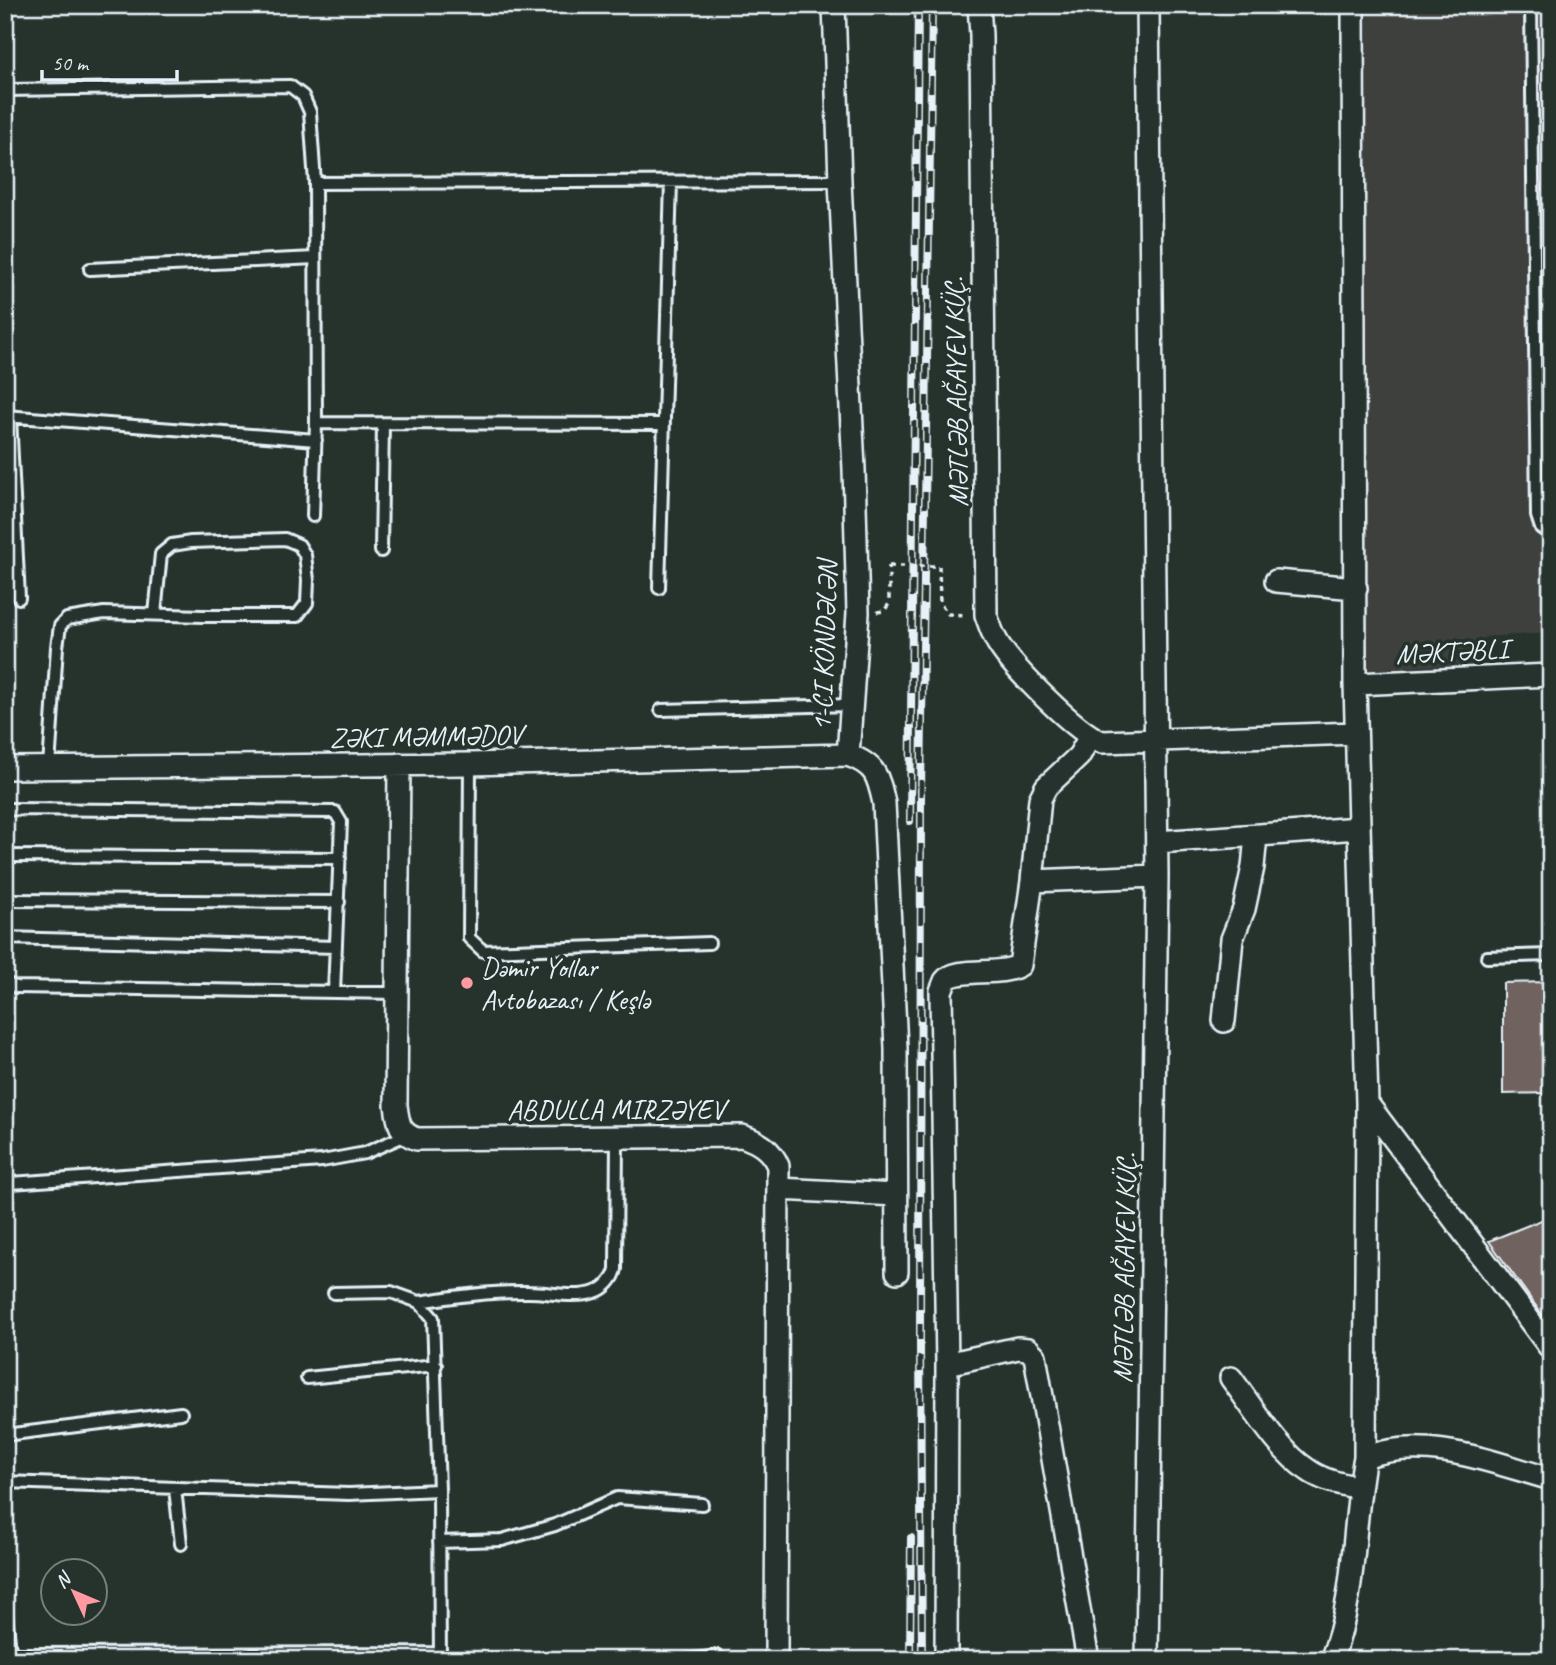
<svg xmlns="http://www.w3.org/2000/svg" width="1556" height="1665" viewBox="0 0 1556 1665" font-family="Caveat,sans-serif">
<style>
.built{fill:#3c413c}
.building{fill:#70635e;stroke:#e8f1f8;stroke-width:2}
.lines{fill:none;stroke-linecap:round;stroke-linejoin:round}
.lane-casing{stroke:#e8f1f8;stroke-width:16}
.street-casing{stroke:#e8f1f8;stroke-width:26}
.path{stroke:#e8f1f8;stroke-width:3.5;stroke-dasharray:5 5;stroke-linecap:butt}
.lane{stroke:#26332d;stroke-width:10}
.street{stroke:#26332d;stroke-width:21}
.rail-casing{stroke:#e8f1f8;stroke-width:8}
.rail{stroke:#26332d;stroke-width:5;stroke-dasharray:16;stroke-linecap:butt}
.path-bridge{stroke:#e8f1f8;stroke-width:3.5;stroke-dasharray:5 5;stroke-linecap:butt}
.poi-dot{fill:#ff9aa2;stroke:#26332d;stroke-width:2.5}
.labels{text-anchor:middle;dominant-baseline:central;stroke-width:7;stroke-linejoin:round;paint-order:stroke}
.street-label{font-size:28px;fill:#e8f1f8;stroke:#26332d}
.poi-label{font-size:28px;fill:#e8f1f8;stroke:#26332d;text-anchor:start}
</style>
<rect width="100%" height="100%" fill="#26332d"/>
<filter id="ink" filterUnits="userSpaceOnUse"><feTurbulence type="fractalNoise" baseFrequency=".0143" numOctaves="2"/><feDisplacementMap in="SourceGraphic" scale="14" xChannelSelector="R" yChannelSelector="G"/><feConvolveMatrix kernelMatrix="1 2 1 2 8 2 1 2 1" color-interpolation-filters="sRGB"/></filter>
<g filter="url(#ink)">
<!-- built -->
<path class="built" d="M1362 5H1551V633L1484 637 1483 663 1367 670Z"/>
<!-- building -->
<path class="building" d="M1551 982V1093L1503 1094V983Z
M1551 1216V1327L1489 1241Z"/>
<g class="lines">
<!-- lane casing -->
<g class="lane-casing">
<path id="lane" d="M1531 5 1537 516 1541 528 1551 535
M5 90 290 86 303 96 310 112 315 183 316 423 313 516
M315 183 840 181
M90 269 315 258
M5 416 316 440
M10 417 19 598
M316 423 664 424
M381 551 383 424
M659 588 671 182
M661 710 851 705
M470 764 469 938 483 951 709 943
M49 767 57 647 60 626 67 619 104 613 203 616H297L307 603 308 580 305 555 299 545 285 539 191 542 172 545 161 554 155 614
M5 811 9 809 335 812 341 822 334 992
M5 856 340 858
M5 900 339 902
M5 938 336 947
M1487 957 1551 955
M5 983 16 987 397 993
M5 1188 11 1183 322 1161 365 1153 406 1135
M334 1293 391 1292 419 1302 433 1318 439 1490 440 1660
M419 1302C456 1296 492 1291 529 1292 549 1292 575 1299 595 1292 605 1289 614 1279 616 1269L617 1137
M307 1378 436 1365
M5 1435 181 1413
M5 1482 349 1494 439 1490
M175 1488 181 1544
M439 1542 502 1540 555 1525 617 1498 702 1504
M5 1604 11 1660
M10 1654 439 1653
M687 1660 718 1656"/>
</g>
<!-- street casing -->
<g class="street-casing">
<path id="street" d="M834 5 840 181 854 469 858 613 848 755C876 765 878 776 884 803L896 1048 897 1272
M979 5 981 35 986 615C990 626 993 636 999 645 1015 670 1076 732 1102 742L1356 733
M1276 581 1356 588
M1355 684 1551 675
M399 764 396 1105C398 1122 399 1133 417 1139L742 1136C759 1142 771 1149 778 1166L776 1660
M5 768 470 764 848 755
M1157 842 1359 828
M1032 881 1157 876
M1224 1021 1232 939 1244 909 1253 867 1256 836
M1367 1103 1551 1349
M779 1189 896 1195
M947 1364 1018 1348 1028 1349 1035 1356 1088 1660
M1231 1378C1252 1406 1279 1452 1308 1470 1323 1481 1342 1484 1359 1488
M1365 1457C1428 1435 1490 1462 1551 1479
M946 1660 947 1364 941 991C941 991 945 981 945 981 956 966 1002 977 1020 965L1032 881 1040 799 1046 787 1079 756 1089 738
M1147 1660 1157 876 1148 5
M1331 1660C1357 1596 1352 1524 1365 1457L1367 1103 1355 684 1353 5"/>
</g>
<!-- path -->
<path class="path" d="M939 566 940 603 948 614 967 615
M877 612 884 611 889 604V566"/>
<!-- lane -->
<use href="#lane" class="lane"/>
<!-- street -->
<use href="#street" class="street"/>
<!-- rail casing -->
<g class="rail-casing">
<path id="rail" d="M910 821 918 5
M910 1660 911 1538
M922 1660 920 1342 921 792 932 5"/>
</g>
<!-- rail -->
<use href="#rail" class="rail"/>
<!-- path-bridge -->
<path class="path-bridge" d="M889 566H939"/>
</g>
</g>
<!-- markers -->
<circle class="poi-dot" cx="467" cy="983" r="7"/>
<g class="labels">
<!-- street labels -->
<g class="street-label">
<text transform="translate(956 392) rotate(-91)">MƏTLƏB AĞAYEV KÜÇ.</text>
<text transform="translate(824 646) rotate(-88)">1-CI KÖNDƏLƏN</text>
<text transform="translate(1452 651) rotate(-3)">MƏKTƏBLI</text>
<text transform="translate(426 736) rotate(-1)">ZƏKI MƏMMƏDOV</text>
<text x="616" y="1109">ABDULLA MIRZƏYEV</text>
<text transform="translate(1124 1268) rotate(-89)">MƏTLƏB AĞAYEV KÜÇ.</text>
</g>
<!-- poi labels -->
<g class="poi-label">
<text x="481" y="967">Dəmir Yollar<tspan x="481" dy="32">Avtobazası / Keşlə</tspan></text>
</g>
</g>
<!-- margin -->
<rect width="1556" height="1665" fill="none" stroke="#26332d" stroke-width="28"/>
<rect x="14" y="14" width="1528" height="1637" fill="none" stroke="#e8f1f8" stroke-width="2.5" filter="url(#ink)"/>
<!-- north arrow -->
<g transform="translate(74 1592) rotate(314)"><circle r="33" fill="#26332d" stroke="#747f7e" stroke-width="2"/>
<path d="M0-5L12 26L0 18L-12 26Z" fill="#ff9aa2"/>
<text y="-10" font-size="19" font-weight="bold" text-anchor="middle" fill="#e8f1f8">N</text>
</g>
<!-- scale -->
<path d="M42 70v10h135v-10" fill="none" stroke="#e8f1f8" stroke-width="3.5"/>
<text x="52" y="70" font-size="21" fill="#e8f1f8" stroke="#26332d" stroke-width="5" paint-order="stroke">50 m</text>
</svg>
